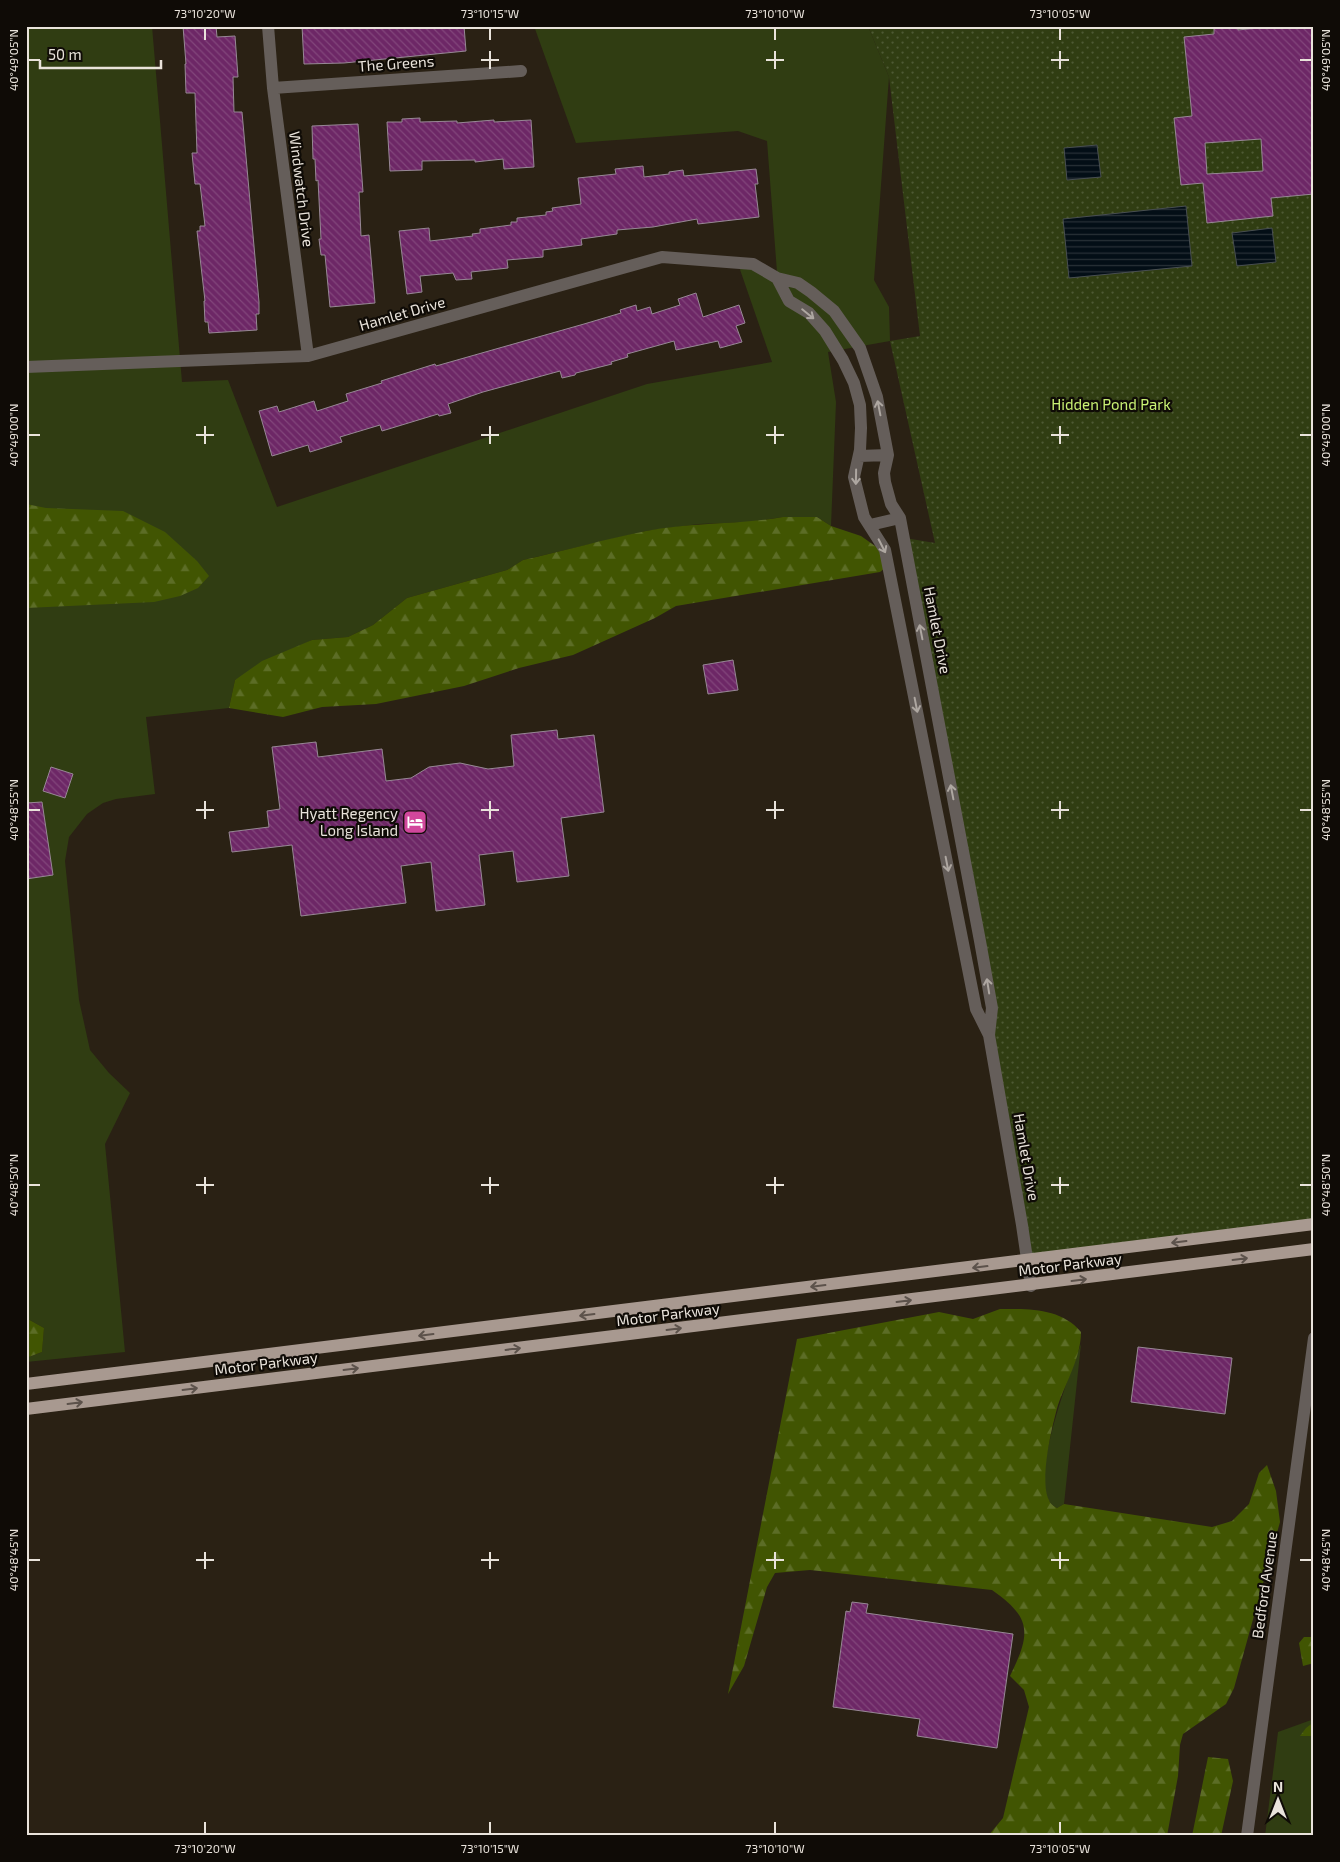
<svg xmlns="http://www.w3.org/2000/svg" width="1340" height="1862" viewBox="0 0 1340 1862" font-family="'Exo 2',sans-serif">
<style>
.grass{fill:#303d12}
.forest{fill:url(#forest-firs)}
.park{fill:url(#park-dots)}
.water{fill:url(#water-rules);stroke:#484e51}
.building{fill:url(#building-back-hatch);stroke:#978895;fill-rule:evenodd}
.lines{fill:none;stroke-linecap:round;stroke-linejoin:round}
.minor{stroke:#655e5a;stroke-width:12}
.major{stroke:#a89990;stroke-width:12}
.oneway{stroke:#aea7a1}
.oneway2{stroke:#5c524b}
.ticks{fill:none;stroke:#e9e3db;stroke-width:2}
.labels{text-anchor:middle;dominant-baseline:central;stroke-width:4.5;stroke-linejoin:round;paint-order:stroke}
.street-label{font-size:15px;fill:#e9e3db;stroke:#0f0b06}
.park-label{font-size:15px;fill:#c9f174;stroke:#0f0b06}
.poi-label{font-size:15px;fill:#e9e3db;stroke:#0f0b06;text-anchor:end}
.neatline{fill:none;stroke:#e9e3db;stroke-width:2}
.ticks-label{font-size:12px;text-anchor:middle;fill:#e9e3db}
</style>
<defs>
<pattern id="forest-firs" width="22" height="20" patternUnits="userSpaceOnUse" patternTransform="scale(1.25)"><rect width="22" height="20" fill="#415502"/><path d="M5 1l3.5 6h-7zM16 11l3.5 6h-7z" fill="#5c6d26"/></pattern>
<pattern id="park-dots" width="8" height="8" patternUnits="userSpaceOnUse" patternTransform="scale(1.25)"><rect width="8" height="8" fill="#303d12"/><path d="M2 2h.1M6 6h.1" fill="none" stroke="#4e5934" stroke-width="1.8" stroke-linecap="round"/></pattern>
<pattern id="water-rules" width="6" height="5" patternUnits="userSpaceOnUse" patternTransform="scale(1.25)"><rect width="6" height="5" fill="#030e16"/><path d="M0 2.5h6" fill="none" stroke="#283137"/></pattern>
<pattern id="building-back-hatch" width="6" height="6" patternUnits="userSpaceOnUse" patternTransform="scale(1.25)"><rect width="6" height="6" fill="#6d2766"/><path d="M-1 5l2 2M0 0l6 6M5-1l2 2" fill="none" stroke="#82467b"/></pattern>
</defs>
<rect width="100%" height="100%" fill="#2a2114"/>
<!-- grass -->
<path class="grass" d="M26 26H152L182 382 228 380 277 507 647 384 772 362 736 258 777 272 767 141 738 131 576 143 534 26H868L889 77 874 280 889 307 890 341 828 352 836 402 831 526 817 517H783L751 522 699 524 646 531 523 560 507 570 407 598 373 625 348 637 312 640 235 680 229 708 146 717 155 794 116 799 103 803 87 814 69 837 65 861 79 1000 90 1050 109 1073 130 1093 105 1144 125 1352 26 1362V1358L42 1352 44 1328 26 1318Z
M1081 1344 1064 1504 1057 1508C1054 1506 1050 1504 1049 1501 1032 1470 1069 1376 1081 1344Z
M1314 1719V1836H1265L1278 1732Z"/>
<!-- forest -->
<path class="forest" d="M26 504 46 508 123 511 165 532 197 561 209 576 198 588 180 596 154 602 26 608Z
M783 517H817L831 526 861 536 892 558 885 568 880 572 676 606 655 618 573 655 519 668 464 686 376 704 322 707 283 717 229 708 235 680 262 661 312 640 348 637 373 625 407 598 507 570 523 560C564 551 605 539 646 531 691 522 737 525 783 517Z
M1000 1309C1029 1309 1061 1308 1081 1332 1081 1357 1066 1382 1058 1405 1052 1426 1039 1481 1049 1500 1050 1504 1054 1506 1057 1508L1064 1504 1212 1527 1232 1521 1249 1504 1259 1473 1267 1465 1276 1491 1280 1522 1234 1688 1226 1704 1183 1734 1180 1745 1178 1776 1167 1836H988L1003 1818 1029 1707 1024 1690 1010 1676C1031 1633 1032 1618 992 1590L810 1570 775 1573 767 1587 744 1666 728 1694 797 1339 939 1312 973 1319Z
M26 1318 44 1328 42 1352 26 1358Z
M1304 1637H1314V1663L1303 1666 1299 1643Z
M1314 1722V1736H1300L1306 1728Z
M1208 1757 1228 1759 1233 1781 1221 1836H1192Z"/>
<!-- park -->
<path class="park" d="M868 26H1314V1224L1028 1261 993 1036 905 538 935 543 890 341 920 336 889 77Z"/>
<!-- water -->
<path class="water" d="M1097 145 1101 177 1067 180 1064 148Z
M1186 206 1192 266 1069 278 1063 219Z
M1272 228 1276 262 1237 266 1232 233Z"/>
<!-- building -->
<path class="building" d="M183 26H216L217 37 235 36 238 77H233L234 112H242L259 302V314H256L257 330 209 333 208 322H205L204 301H205L197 231H200V226H205L200 184H195L192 153H197L195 93H186L185 64H186Z
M302 26H464L466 51 344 63 304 64Z
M1214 26H1238V30L1278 26H1314V194L1271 198 1273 216 1207 223 1203 183 1181 185 1174 118 1192 116 1184 37 1214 34ZM1261 139 1263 171 1207 174 1205 143Z
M420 118V122L457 121V123L494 120V122L531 120 534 167 504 169 503 159 475 162V160L422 161V170L390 171 387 122H402V119Z
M358 124 363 192H359L361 236 369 235 375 303 330 307 325 255H321L319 239H321L318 180 316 181 315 159H313L312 126Z
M643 166 644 177 669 174V172L683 170 684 176 756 169 758 184H755L759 217 698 224 697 219 653 227 617 230V234L581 239 582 245 543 250V257L507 260 508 268 471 272 472 279 456 280 453 273 420 276 422 292 407 294 399 231 429 228 430 241 473 236 472 234 480 233V229L511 225V222H517V218L546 215V212L553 211 552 208 581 204 578 178 616 174 615 169Z
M696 293 703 317 739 305 745 323 736 326 742 342 720 348 718 341 676 350 674 341 627 354 628 357 611 362 612 364 576 373 575 375 562 378 560 371 483 392 448 404 451 413 439 416 438 414 382 431 380 425 340 437 342 442 310 452 308 445 272 456 259 411 277 406 279 412 314 401 317 411 348 401 346 394 382 383 381 381 435 364 436 366 584 324 621 313 620 310 636 305 637 311 650 307 652 314 680 305 678 299Z
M733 660 738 690 708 694 703 665Z
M557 730 558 739 594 735 604 812 561 818 569 876 517 882 513 851 479 855 485 905 436 911 431 862 401 866 406 903 301 916 292 845 232 852 229 832 269 827 267 811 280 809 272 747 316 742 318 757 382 749 386 781 411 778 429 767 460 763 488 769 514 766 511 735Z
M51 767 73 774 65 798 43 791Z
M42 802 53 875 26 879V803Z
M1138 1347 1232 1358 1225 1414 1131 1402Z
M852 1602 868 1604 866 1613 1013 1634 997 1748 917 1736 920 1719 833 1707 846 1611 850 1612Z"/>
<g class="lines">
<!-- minor -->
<path class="minor" d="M268 26 273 88 308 356
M273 88 521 71
M777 278 789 301 809 313 825 331 843 360 854 383 860 405 861 428 860 450 854 477 864 517 885 550 976 1009 989 1035
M26 367 308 356 662 257 753 264 777 278 798 283 811 292 834 311 860 348 877 397 888 455 884 473 885 482 891 504 900 518 980 941 992 1008 989 1035 1022 1225 1031 1286
M859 456 888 455
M870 525 900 518
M1247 1836 1314 1338"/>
<!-- major -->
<path class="major" d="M26 1384 1314 1224
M26 1409 1314 1249"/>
</g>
<!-- one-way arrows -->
<defs><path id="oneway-shaft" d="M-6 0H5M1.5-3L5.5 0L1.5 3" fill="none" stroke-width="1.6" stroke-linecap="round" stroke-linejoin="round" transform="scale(1.25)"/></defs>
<g class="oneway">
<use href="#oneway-shaft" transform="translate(808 314) rotate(39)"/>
<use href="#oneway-shaft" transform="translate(879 408) rotate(-101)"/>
<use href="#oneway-shaft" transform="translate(856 477) rotate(91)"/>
<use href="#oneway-shaft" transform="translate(882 546) rotate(63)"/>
<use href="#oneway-shaft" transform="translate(921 632) rotate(-101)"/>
<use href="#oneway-shaft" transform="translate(916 705) rotate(79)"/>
<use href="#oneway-shaft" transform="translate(952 792) rotate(-101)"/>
<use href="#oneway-shaft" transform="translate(947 864) rotate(79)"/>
<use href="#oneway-shaft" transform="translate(988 986) rotate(-99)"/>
</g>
<g class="oneway2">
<use href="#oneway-shaft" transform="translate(1179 1242) rotate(173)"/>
<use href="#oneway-shaft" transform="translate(1240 1259) rotate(-7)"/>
<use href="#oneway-shaft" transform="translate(980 1267) rotate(173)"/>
<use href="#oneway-shaft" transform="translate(1079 1280) rotate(-7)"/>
<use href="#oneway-shaft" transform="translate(818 1286) rotate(173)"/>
<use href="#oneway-shaft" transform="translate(904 1301) rotate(-7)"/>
<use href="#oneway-shaft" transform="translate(587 1315) rotate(173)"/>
<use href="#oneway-shaft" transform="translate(674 1329) rotate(-7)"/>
<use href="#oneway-shaft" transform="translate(426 1335) rotate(173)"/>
<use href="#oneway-shaft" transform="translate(513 1349) rotate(-7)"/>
<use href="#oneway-shaft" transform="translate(351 1369) rotate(-7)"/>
<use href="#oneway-shaft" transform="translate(190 1389) rotate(-7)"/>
<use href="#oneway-shaft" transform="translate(75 1403) rotate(-7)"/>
</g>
<!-- ticks -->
<path class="ticks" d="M205 28V40M490 28V40M775 28V40M1060 28V40M490 51V69M775 51V69M1060 51V69M28 60H40M481 60H499M766 60H784M1051 60H1069M1300 60H1312M205 426V444M490 426V444M775 426V444M1060 426V444M28 435H40M196 435H214M481 435H499M766 435H784M1051 435H1069M1300 435H1312M205 801V819M490 801V819M775 801V819M1060 801V819M28 810H40M196 810H214M481 810H499M766 810H784M1051 810H1069M1300 810H1312M205 1177V1194M490 1177V1194M775 1177V1194M1060 1177V1194M28 1185H40M196 1185H214M481 1185H499M766 1185H784M1051 1185H1069M1300 1185H1312M205 1552V1569M490 1552V1569M775 1552V1569M1060 1552V1569M28 1560H40M196 1560H214M481 1560H499M766 1560H784M1051 1560H1069M1300 1560H1312M205 1822V1834M490 1822V1834M775 1822V1834M1060 1822V1834"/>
<!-- icons -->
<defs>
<g id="hotel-square" transform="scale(1.25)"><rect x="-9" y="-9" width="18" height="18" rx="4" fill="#d1479c" stroke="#0f0b06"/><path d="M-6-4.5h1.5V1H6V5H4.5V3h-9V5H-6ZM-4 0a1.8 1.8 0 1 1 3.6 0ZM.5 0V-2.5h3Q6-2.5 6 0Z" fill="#fff"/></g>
</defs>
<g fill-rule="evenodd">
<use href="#hotel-square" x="415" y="822"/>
</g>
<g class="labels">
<!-- street labels -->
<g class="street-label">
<text transform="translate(396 63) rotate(-4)">The Greens</text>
<text transform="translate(302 189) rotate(83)">Windwatch Drive</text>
<text transform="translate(402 313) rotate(-16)">Hamlet Drive</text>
<text transform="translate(938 630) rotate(79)">Hamlet Drive</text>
<text transform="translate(1027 1157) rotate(80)">Hamlet Drive</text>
<text transform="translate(1070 1264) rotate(-7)">Motor Parkway</text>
<text transform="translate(668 1314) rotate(-7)">Motor Parkway</text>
<text transform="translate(266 1363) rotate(-7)">Motor Parkway</text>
<text transform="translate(1264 1585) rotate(-82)">Bedford Avenue</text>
</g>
<!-- park labels -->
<g class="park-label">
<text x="1111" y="404">Hidden Pond Park</text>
</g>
<!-- poi labels -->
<g class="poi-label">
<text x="398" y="813">Hyatt Regency<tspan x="398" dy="17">Long Island</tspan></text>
</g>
</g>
<!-- border -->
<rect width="1340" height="1862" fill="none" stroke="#0f0b06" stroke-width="55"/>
<!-- north arrow -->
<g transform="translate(1278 1800)" stroke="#0f0b06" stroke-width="4" paint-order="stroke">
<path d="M0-4L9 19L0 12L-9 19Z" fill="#e9e3db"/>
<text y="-8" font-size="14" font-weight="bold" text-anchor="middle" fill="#e9e3db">N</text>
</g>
<!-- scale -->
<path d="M40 60v8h121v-8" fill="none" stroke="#e9e3db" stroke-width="2.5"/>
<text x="48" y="60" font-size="15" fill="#e9e3db" stroke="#0f0b06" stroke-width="4" paint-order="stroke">50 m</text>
<rect x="28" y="28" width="1284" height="1806" class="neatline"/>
<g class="ticks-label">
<text x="205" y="18">73°10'20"W</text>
<text x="490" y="18">73°10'15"W</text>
<text x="775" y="18">73°10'10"W</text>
<text x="1060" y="18">73°10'05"W</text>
<text transform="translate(14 60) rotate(-90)" y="4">40°49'05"N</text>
<text transform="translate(1326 60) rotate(-90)" y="4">40°49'05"N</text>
<text transform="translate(14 435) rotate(-90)" y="4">40°49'00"N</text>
<text transform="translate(1326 435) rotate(-90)" y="4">40°49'00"N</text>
<text transform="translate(14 810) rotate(-90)" y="4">40°48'55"N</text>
<text transform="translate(1326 810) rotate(-90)" y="4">40°48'55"N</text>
<text transform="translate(14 1185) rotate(-90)" y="4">40°48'50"N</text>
<text transform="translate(1326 1185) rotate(-90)" y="4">40°48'50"N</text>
<text transform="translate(14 1560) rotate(-90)" y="4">40°48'45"N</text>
<text transform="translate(1326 1560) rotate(-90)" y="4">40°48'45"N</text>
<text x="205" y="1853">73°10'20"W</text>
<text x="490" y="1853">73°10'15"W</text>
<text x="775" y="1853">73°10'10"W</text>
<text x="1060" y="1853">73°10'05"W</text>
</g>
</svg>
